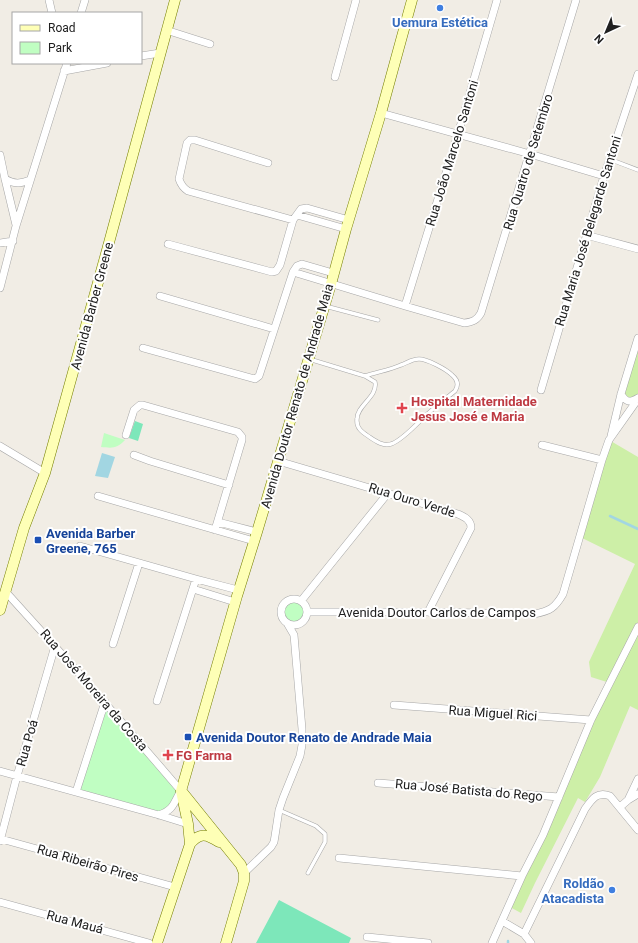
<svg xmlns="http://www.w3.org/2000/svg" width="638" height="943" viewBox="0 0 638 943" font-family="Roboto,sans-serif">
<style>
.grass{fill:#cdefa7}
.park{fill:#c0fec2}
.pitch{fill:#7de7ba}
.water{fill:#a2d6e2}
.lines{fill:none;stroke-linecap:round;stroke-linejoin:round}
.stream{stroke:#a2d6e2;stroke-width:2.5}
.lane-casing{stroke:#a7a7a7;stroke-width:4.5}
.street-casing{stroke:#a7a7a7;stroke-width:8}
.secondary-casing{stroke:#747e00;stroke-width:11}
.lane{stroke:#fff;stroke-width:3.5}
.street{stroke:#fff;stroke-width:7}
.secondary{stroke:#feffb6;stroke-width:10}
.shop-dot{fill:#3f7fe0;stroke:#fff;stroke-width:1.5}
.health-dot{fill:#e0444e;stroke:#fff;stroke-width:1.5}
.transit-dot{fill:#1a4fb4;stroke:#fff;stroke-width:1.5}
.labels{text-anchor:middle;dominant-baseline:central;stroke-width:4;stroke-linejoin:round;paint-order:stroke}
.shop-label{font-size:13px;font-weight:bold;fill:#366cbe;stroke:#fff}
.street-label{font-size:13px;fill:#202020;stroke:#fff}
.health-label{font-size:13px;font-weight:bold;fill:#be3a42;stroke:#fff;text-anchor:start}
.transit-label{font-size:13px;font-weight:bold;fill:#164399;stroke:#fff;text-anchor:start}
</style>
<rect width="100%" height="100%" fill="#f1ede5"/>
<!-- grass -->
<path class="grass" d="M638 345V394L635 398 624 397Z
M609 440 638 457V710L630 706 600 777 585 802 578 798 535 883 521 913 508 906 610 683 591 677 589 662 635 564 580 537Z"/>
<!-- park -->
<path class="park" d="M104 433 125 440C117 449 112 448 101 447Z
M283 612a11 11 0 1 1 22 0a11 11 0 1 1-22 0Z
M107 709 178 790 168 808 160 812 79 790Z"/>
<!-- pitch -->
<path class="pitch" d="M135 421 143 424 138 441 129 438Z
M279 900 351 938 349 943H256Z"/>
<!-- water -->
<path class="water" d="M102 453 115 457 108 478 95 476Z"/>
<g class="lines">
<!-- stream -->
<path class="stream" d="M610 516 638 529
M508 943V941"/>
<!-- lane casing -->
<g class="lane-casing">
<path id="lane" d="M609 159 638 170
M325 306 378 320
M309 359 365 376 375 382C378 397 357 405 357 419 356 428 362 432 368 436 374 440 383 447 391 444 401 441 416 425 424 417 434 408 445 399 455 391 459 385 458 380 452 375 446 369 427 359 419 359 412 359 407 363 401 365 390 370 377 372 365 376
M279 810 316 826 325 834V842L308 873"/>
</g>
<!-- street casing -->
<g class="street-casing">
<path id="street" d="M49 0 52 13
M81 13 85 0
M166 30 210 44
M141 56 160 53
M64 71 107 63
M335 77 356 0
M381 113 530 154 604 176
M0 155 5 179 16 225
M268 163 195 140H190L187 143 179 179C181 185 183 188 188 191L293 220
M5 179C14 184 20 184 30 180
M297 215 346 229
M586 235 638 249
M0 243 13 241
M168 244 272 272 276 271 280 265 293 220 301 209 307 208 349 220
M293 272 405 306 464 323C473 322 477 320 481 313L576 0
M0 288 16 226 67 63
M160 296 274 329
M405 306 458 134 497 0
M143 348 255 379 259 376 293 272 297 266 302 264 333 273
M541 390 604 176 638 74
M621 394C626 402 629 403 638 398
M126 435 134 410 140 405H143L238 432 242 437V440L215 530
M611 436 621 394 638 338
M542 445 602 460
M0 446 45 473
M134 455 150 461 229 485
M278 461 458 514C465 517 471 520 471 528L428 612
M98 496 254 541
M218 522 257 532
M80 546 196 579 238 590
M193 589 235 602
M5 591C65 657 123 723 181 791 173 803 175 809 159 815
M281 612a13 13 0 1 1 26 0a13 13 0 1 1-26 0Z
M301 601 388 493
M307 612H428L534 614C550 611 555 608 563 594L602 460 609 440 638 399
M113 644 139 563
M157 701 196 579
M394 705 591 720
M0 771 159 815 188 824
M378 783 559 797
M76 792 105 702
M628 800 638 779
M620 807 628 800 638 794
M1 839 175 887
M0 841 17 776 55 646
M339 858 522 876
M244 873 271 847 274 842 275 836 279 810 283 798 300 756 302 745V729L294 635 287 623
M0 902 149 943
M502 921 524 934 531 943
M524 934 585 809C592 799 597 791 610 796L638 830
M367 937 428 943
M492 943 522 876 543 835 591 720 638 627"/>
</g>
<!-- secondary casing -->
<g class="secondary-casing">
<path id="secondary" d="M0 610 24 528 45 473 107 250 175 0
M183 793 241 865 244 873V881L226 943
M190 844C200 832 206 834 219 842
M157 943 190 844 188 824 181 791 237 596 257 532 331 284 346 229 381 113 412 0"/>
</g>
<!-- lane -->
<use href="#lane" class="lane"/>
<!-- street -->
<use href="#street" class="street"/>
<!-- secondary -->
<use href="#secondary" class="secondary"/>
</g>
<!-- markers -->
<g class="shop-dot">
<circle cx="440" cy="8" r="4"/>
<circle cx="612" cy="890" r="4"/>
</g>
<g class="health-dot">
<path d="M400 402h4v4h4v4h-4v4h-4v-4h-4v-4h4z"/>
<path d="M166 749h4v4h4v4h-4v4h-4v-4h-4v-4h4z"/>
</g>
<g class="transit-dot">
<rect x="34" y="536" width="8" height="8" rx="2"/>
<rect x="184" y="733" width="8" height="8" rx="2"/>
</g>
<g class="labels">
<!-- shop labels -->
<g class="shop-label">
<text x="440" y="22">Uemura Estética</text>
<text x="604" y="883" text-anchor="end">Roldão<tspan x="604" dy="15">Atacadista</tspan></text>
</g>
<!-- street labels -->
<g class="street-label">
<text transform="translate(452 153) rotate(-73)">Rua João Marcelo Santoni</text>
<text transform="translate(528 162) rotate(-73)">Rua Quatro de Setembro</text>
<text transform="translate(588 231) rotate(-73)">Rua Maria José Belegarde Santoni</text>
<text transform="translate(92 306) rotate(-75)">Avenida Barber Greene</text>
<text transform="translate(297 396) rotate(-74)">Avenida Doutor Renato de Andrade Maia</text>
<text transform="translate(412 500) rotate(17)">Rua Ouro Verde</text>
<text x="437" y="612">Avenida Doutor Carlos de Campos</text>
<text transform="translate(94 690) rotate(49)">Rua José Moreira da Costa</text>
<text transform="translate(493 713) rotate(4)">Rua Miguel Rici</text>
<text transform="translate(27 743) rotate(-74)">Rua Poá</text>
<text transform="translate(469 790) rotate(5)">Rua José Batista do Rego</text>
<text transform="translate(88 863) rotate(16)">Rua Ribeirão Pires</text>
<text transform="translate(75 922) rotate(15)">Rua Mauá</text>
</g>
<!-- health labels -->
<g class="health-label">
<text x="411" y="401">Hospital Maternidade<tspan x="411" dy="15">Jesus José e Maria</tspan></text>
<text x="176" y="755">FG Farma</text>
</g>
<!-- transit labels -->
<g class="transit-label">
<text x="46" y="533">Avenida Barber<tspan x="46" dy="15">Greene, 765</tspan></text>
<text x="196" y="737">Avenida Doutor Renato de Andrade Maia</text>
</g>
</g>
<!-- legend -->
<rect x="12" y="12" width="130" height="52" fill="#ffffff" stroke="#a6a6a6"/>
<rect x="20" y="25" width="20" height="6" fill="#feffb6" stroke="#a6a6a6"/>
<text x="48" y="32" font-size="12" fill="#202020">Road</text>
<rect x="20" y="42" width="20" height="12" fill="#c0fec2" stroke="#a6a6a6"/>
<text x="48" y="52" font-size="12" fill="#202020">Park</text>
<!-- north arrow -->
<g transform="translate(606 32) rotate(224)" stroke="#ffffff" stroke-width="3" paint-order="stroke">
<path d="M0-3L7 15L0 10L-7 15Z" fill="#202020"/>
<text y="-6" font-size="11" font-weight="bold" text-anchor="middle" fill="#202020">N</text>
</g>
</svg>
